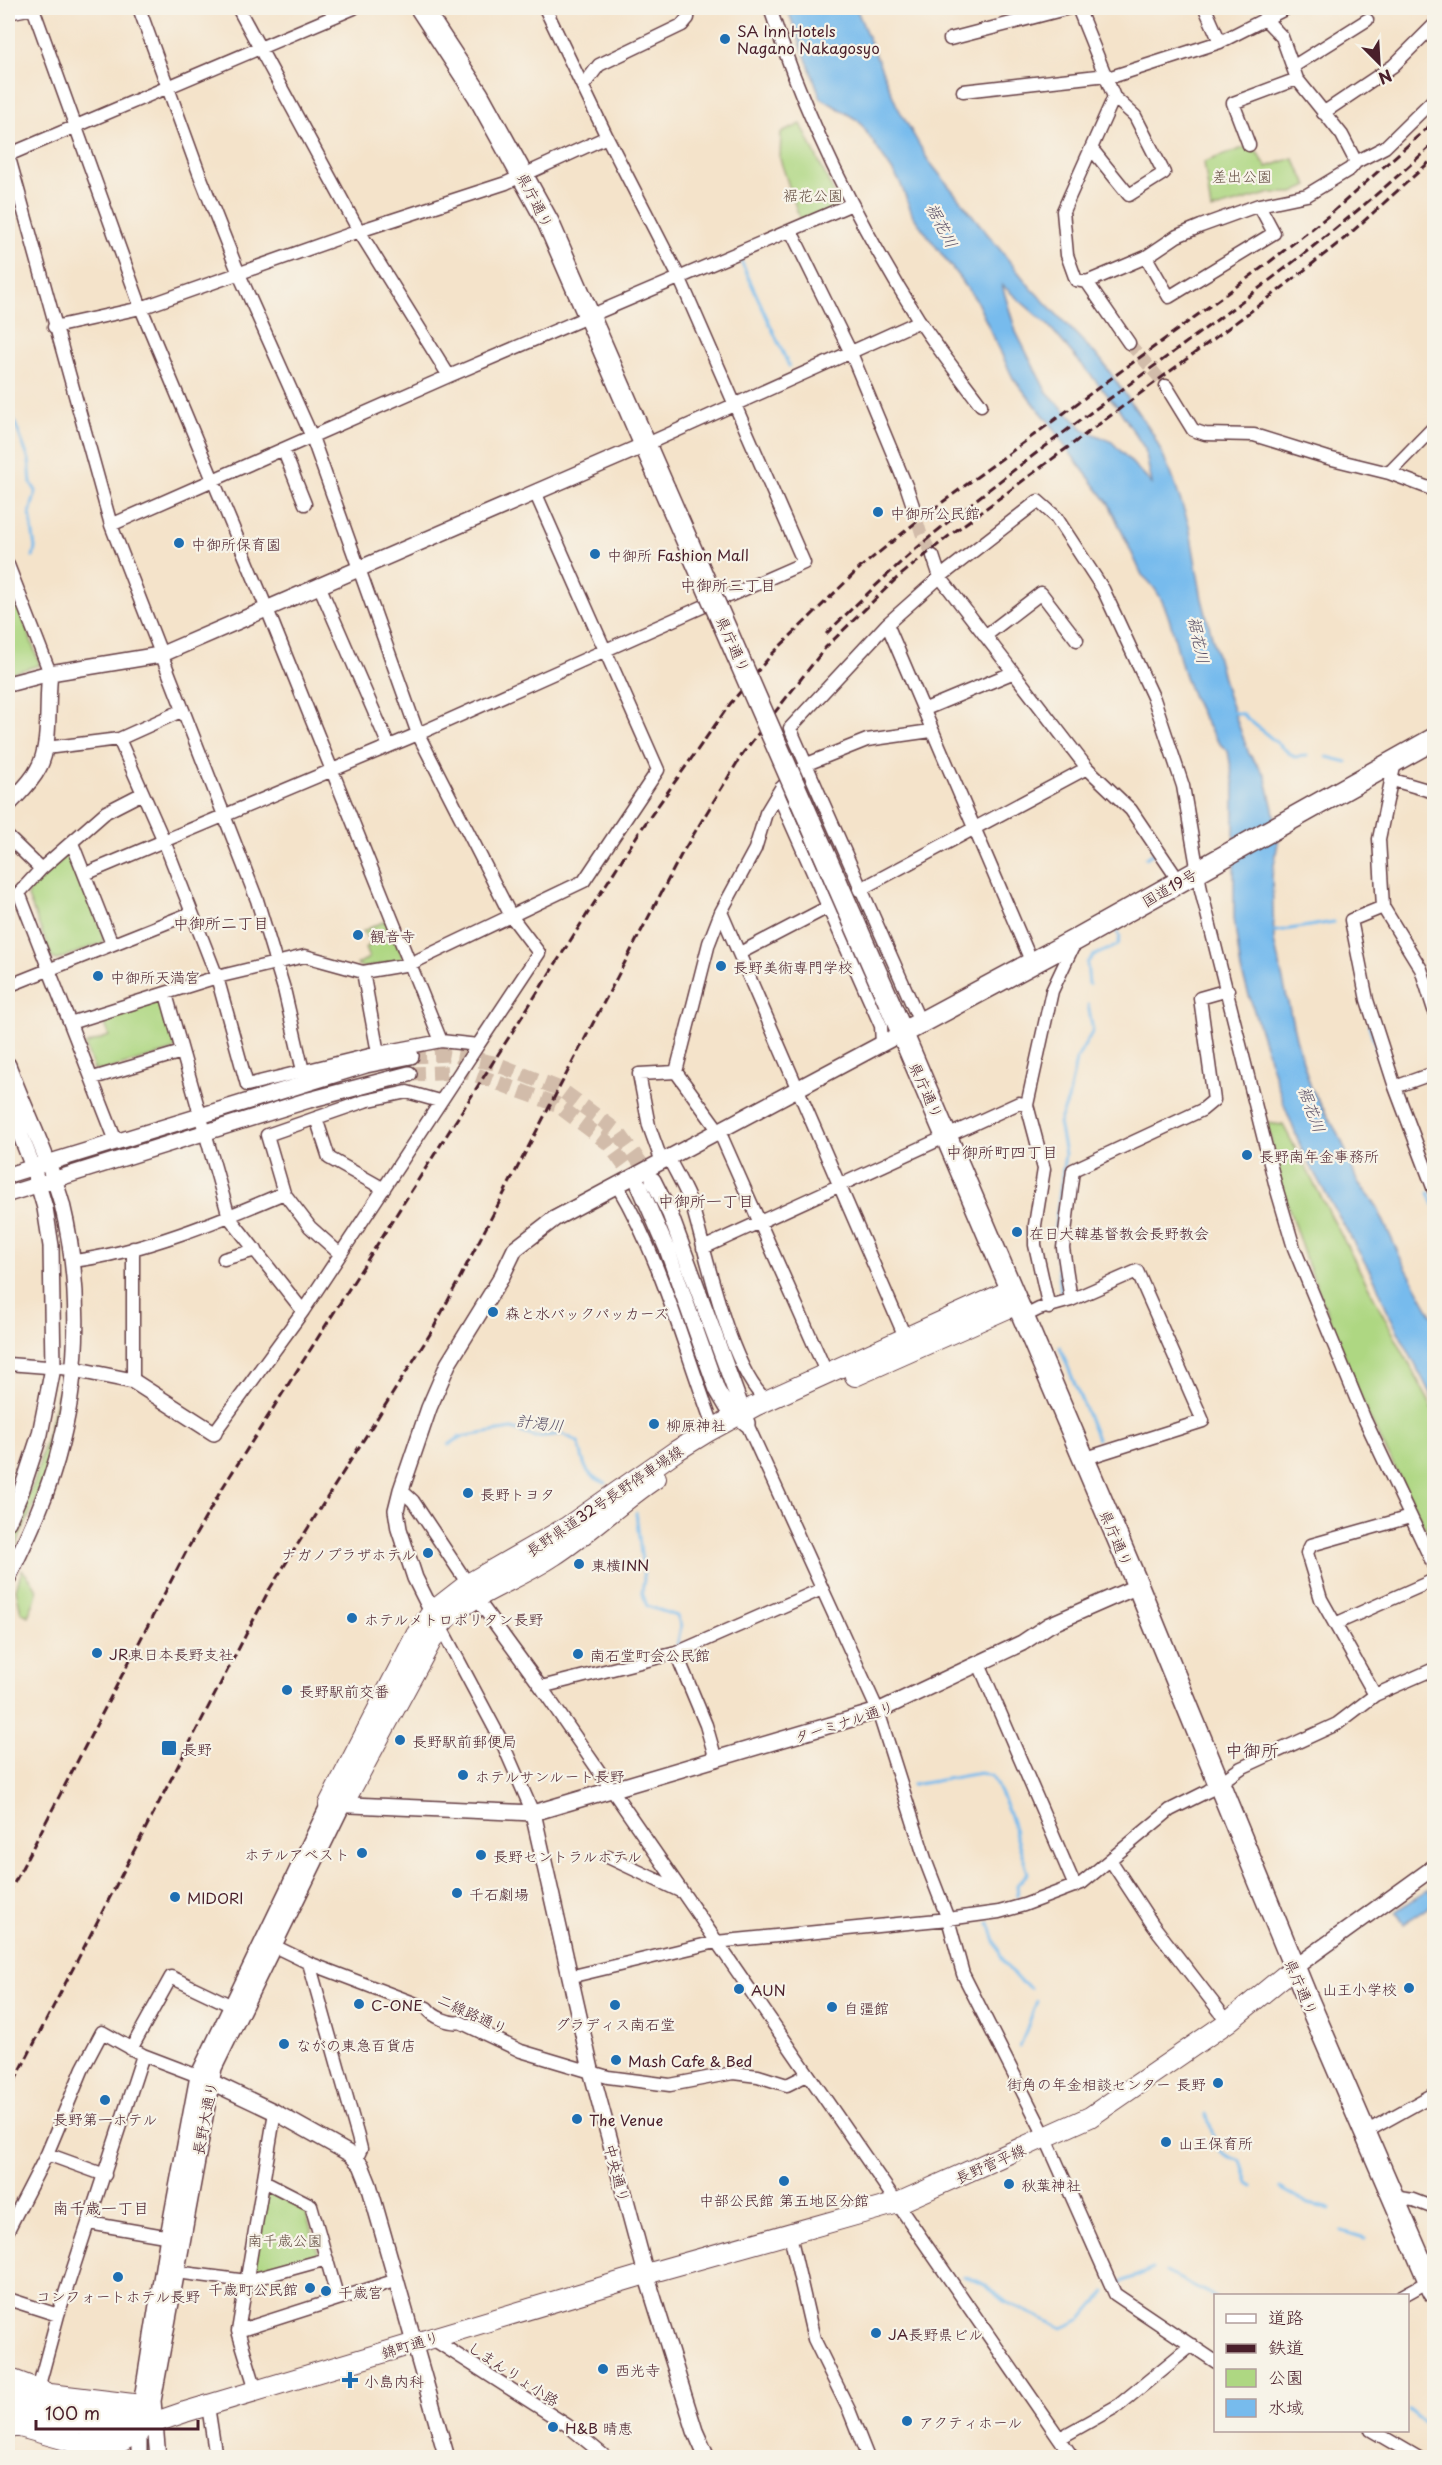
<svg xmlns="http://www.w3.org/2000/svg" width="1442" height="2465" viewBox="0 0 1442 2465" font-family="'Playpen Sans','Klee One',sans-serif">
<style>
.green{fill:#aed782;stroke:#7c7b56;stroke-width:1.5}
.water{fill:#77bbed;stroke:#606d8c;stroke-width:1.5;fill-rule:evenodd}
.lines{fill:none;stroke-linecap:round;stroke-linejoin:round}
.stream{stroke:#77bbed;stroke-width:3}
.minor-tunnel{stroke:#d2bcaa;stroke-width:12;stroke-dasharray:12 6;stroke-linecap:butt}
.tertiary-tunnel{stroke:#d2bcaa;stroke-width:15;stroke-dasharray:15 8;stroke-linecap:butt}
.minor-casing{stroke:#643c43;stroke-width:15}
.tertiary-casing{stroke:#643c43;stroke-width:18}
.primary-casing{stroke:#643c43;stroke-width:22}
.trunk-casing{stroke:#643c43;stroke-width:24}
.minor{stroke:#fff;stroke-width:12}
.tertiary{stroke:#fff;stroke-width:15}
.primary{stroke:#fff;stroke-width:20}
.trunk{stroke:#fff;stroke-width:21}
.rail{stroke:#4a1f2b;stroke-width:3;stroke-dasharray:9 4.5;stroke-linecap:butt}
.trunk-bridge-casing{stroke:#643c43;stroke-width:24;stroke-linecap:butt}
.trunk-bridge{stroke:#fff;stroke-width:21}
.poi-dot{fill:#1f6fb2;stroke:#f7f3e8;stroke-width:2}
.labels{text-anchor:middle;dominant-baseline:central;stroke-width:4.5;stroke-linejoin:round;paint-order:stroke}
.poi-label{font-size:15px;fill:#4a1f2b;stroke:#f7f3e8;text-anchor:start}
.park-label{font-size:15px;fill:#634d41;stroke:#f7f3e8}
.street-label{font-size:15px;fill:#4a1f2b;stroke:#f7f3e8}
.water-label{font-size:16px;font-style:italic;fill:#584e65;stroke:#f7f3e8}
.neighbourhood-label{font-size:16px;fill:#4a1f2b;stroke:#f7f3e8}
.quarter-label{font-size:18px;fill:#4a1f2b;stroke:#f7f3e8}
</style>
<rect width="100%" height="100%" fill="#f7f3e8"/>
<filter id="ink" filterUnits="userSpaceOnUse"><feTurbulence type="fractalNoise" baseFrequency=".0167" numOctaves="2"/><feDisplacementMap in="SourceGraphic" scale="12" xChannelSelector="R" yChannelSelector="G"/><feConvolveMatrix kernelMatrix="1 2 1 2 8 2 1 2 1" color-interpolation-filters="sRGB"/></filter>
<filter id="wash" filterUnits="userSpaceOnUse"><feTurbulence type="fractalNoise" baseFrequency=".008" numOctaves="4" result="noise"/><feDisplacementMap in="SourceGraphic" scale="24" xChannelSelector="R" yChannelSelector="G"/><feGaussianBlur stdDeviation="1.35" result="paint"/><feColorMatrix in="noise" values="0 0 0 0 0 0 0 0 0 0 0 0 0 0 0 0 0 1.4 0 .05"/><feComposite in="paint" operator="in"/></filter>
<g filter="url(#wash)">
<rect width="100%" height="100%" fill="#f4e3ca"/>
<!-- green -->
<path class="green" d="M801 124 840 206 801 223 780 159 781 133Z
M1252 145 1267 167 1293 158 1308 186 1293 193H1271L1211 210 1204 162Z
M8 577 40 665 8 674Z
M68 853 73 855 104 936 102 943 57 960 52 958 28 897 30 890Z
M389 919 404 960 363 968 357 964 369 958 365 948 372 944 363 931Z
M157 1000 163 1003 176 1046 172 1051 102 1071 94 1069 85 1045 109 1036 103 1018Z
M1267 1123 1283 1125 1434 1411V1545L1369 1417 1305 1257 1281 1185Z
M58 1393 64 1394 44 1481 8 1565V1538L34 1483Z
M22 1570C42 1590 39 1591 28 1616L21 1612 16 1589Z
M269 2187 304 2207 319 2255 255 2276 251 2273 266 2189Z"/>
<!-- water -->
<path class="water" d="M787 8H856L897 106 928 160 1031 288 1102 361 1153 434 1171 473 1189 525 1202 599 1227 693 1249 754 1265 775 1273 809 1279 837 1272 876 1274 941 1296 1038 1311 1088 1341 1139 1357 1181 1376 1205 1401 1259 1434 1319V1401L1388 1312 1376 1282 1304 1155 1283 1102 1241 970 1234 919V785L1228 751C1218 744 1214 736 1208 726 1197 707 1188 688 1182 667 1173 635 1169 597 1142 575L1109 504 1064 445 1054 428 1013 378 976 300 913 216 900 182 859 121 821 98ZM1002 285 1049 326 1117 406 1145 449 1152 484 1112 442 1083 429 1046 391 1016 332Z
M1428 1889 1434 1898V1903L1404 1924 1396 1912Z"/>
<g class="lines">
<!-- stream -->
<path class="stream" d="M741 261 789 366
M8 405 29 460 31 483 36 491 30 513 35 548 33 557
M1231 712 1242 714 1294 757 1307 756
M1327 757 1347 762
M1146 858 1154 853
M1271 932 1334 922
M1089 984 1087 963 1093 956 1118 945 1120 937 1116 930
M1369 1025 1384 1073
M1392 1096 1411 1145
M1429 1193 1434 1205
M1061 1293 1054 1235 1065 1154 1059 1123 1068 1100 1076 1060 1093 1031 1088 1005
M1060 1347 1097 1439
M449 1445 460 1437 512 1429 535 1437 563 1434 578 1442C586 1464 580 1473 606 1483
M636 1513 644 1579 642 1592 647 1606 677 1616 681 1626 677 1646
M912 1785 980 1773 992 1776 1008 1810 1028 1873 1017 1885 1018 1895
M989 1923C998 1951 1004 1972 1030 1988
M1020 2047 1037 2001
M1206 2114C1218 2140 1207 2151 1241 2161L1248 2183 1253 2186
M1280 2188 1309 2204 1330 2209
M1342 2231 1365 2238
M1166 2272 1216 2297
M964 2276 985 2285 1006 2302 1062 2328 1082 2319 1105 2292
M1115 2285 1153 2269
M1408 2410 1434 2432"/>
</g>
</g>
<g filter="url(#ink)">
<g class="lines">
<!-- minor-tunnel -->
<path class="minor-tunnel" d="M1129 343 1166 386
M913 506 921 533 933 556"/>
<!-- tertiary-tunnel -->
<path class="tertiary-tunnel" d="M411 1056 448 1054 494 1063 560 1089 618 1132 652 1179
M409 1074 468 1072 556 1104 608 1143 639 1185"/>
<!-- minor casing -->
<g class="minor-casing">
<path id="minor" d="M33 8 141 308 267 609 441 1041
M139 8 199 173 239 274 312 437 418 734 511 916 539 953 478 1045
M238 8 359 231 449 376
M545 8 607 137 680 279 804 563 729 596
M770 8C805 118 857 222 919 320 938 349 960 377 981 405
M1078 8 1114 97 1135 116 1164 173 1129 195 1091 148
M1205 8 1220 42
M8 13 33 8
M950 39 1069 8
M1294 66 1367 20
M1108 78 1220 42 1287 8
M583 86 599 65 682 25 688 18 689 8
M963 91 1107 75
M1114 97 1063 211 1067 255 1076 280 1087 282 1146 257 1177 236 1201 226 1259 205 1307 195 1350 169 1356 162 1342 135 1297 79 1282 37 1264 18
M1323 113 1393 66 1434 25
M1249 145 1233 103 1297 79
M8 154 111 525 257 900 284 989 303 1071
M8 155 354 8
M1356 162 1385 147 1434 99
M791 231 851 353 907 488 913 506
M1146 257 1169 297 1274 233 1259 205
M1087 282 1129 343
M54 327 141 308 359 231 506 183 607 137
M1166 386 1193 430 1205 434 1254 435 1328 458 1389 473 1434 490
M647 444 920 321
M283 449 305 504
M1389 473 1434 427
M111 525 449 376 852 204
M8 565 50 673
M319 585 389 746
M887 624 790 728 920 1022
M985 636 1041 593 1077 640
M923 710 1012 673
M119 739 164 841 217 977 247 1085 378 1053 441 1041 478 1045 303 1311 214 1433
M46 748 119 739 181 711
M1395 762 1379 839 1383 907 1421 969 1434 1010
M1087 768 1131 810 1179 881
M1393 780 1434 792
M778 794 881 1026 882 1044
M8 837 41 869
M72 843 112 944
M85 874 418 734 702 607
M859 890 1087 768 940 577 933 556
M1383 907 1351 920 1367 1000 1395 1087 1434 1190
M721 912 906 1339
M740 953 832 905
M1032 963 887 624 940 577 1038 501 1056 517 1103 589 1154 699 1183 786 1201 890 1276 1187 1294 1248 1365 1420 1434 1566
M363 972 378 1053
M8 986 191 913
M166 994 229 1217 303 1311
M70 1023 217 977 305 956 363 972 410 964 584 881 658 770 535 492
M93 1078 182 1052
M1395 1087 1434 1073
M316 1118 329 1158 384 1189
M119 1142 114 1136 19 893 41 869 106 812 141 794
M669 1159C677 1175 687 1191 693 1209 707 1256 730 1370 767 1401
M662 1162 649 1126 639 1074 676 1072
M617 1185C662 1261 683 1346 714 1428
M284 1193 310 1227 340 1254
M133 1248V1381
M703 1248 1019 1103 1027 1105
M224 1259 256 1250
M73 1261C141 1253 221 1220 284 1193L267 1135 365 1101 407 1092 439 1101
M1071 1300 1063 1248 1073 1170 1202 1110 1214 1100 1200 998 1228 990
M1049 1308 1035 1245V1225L1044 1169 1027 1105 1052 991 1076 940
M1023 1317 1039 1309 1071 1300 1137 1271 1203 1421 1083 1459
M8 1364 73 1369
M827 1374 719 1131 676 1072 709 943 721 912 755 849 766 813 781 788 807 764 867 740 931 731
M747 1424 878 1711 926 1862 948 1919 963 1974 1043 2132 1115 2294 1216 2362
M401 1490 413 1501 468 1584
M479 1595 482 1606 541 1687 1073 2458
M437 1620 502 1742 533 1813
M1335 1624 1434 1580
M676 1653 706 1725 716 1760
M979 1664 1075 1886
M541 1687 676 1653 822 1589
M1375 1695 1321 1599 1307 1553 1311 1545 1410 1517
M608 1857 680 1891
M1111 1861 1153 1925 1228 2022
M274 1946 309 1963 358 2137 361 2149 356 2160
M309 1963 427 2008C433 2017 450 2024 460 2022L521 2051 608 2077 670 2085 733 2073 758 2076 787 2085 807 2075
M569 1977 716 1942 948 1919 999 1912 1024 1905 1082 1883 1170 1810 1208 1791 1241 1768 1337 1724 1375 1695 1434 1669
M131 2049 171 1977 230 2005
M1364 2133 1434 2094
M47 2154 105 2175
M264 2181 311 2205 338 2299
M1392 2197 1413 2200 1434 2208
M89 2223 176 2238
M8 2230 47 2154 83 2068 102 2032 143 2055 198 2076
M790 2235 814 2339 849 2410 868 2458
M176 2272 247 2281 327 2259
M1402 2296 1429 2281
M8 2299 58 2315
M238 2331 397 2280
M431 2338 567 2425 607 2458
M38 2389 58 2315 143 2055
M256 2390 238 2331 275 2112
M208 2406 216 2458
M1371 2430 1419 2458
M1060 2438 1119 2405 1192 2345"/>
</g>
<!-- tertiary casing -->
<g class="tertiary-casing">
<path id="tertiary" d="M8 684 50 673 160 655 647 444
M8 805C18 794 31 783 38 769 52 745 46 702 50 673
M8 1065C25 1111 49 1157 62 1204 81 1281 80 1367 61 1443 50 1490 29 1534 8 1578
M8 1103 33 1167 45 1208 51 1246 53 1368 40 1434 21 1492 8 1522
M8 1175 366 1065 411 1056
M653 1180 670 1214 747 1423
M639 1185 667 1249 717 1390 727 1407 747 1424
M8 1194 309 1100 409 1074
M73 1369 133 1381 214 1433
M432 1612 415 1578 399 1529 396 1510 401 1490 429 1408 448 1364 501 1278 515 1249 554 1219 902 1033
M533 1813 592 2074 646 2274 695 2431 707 2458
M1294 1968 1434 1867
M203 2078 275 2112 350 2154 361 2165 369 2185 447 2458
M8 2395 45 2407 148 2421
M8 2409 64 2425 139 2431
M139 2458V2418L168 2236 198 2076 329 1804 533 1813 878 1711 1022 1643 1049 1625 1138 1586
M158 2458 153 2401 214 2068 343 1804"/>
</g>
<!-- primary casing -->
<g class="primary-casing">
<path id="primary" d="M855 1376 1017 1304
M349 1793 440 1625C472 1593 516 1581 553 1556 589 1533 620 1502 656 1478
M329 1804 416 1635 432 1612 468 1584 567 1527 676 1451 707 1432 755 1406 1011 1290
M8 2378 50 2394 141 2405
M8 2427H20L77 2443 117 2444 153 2423 185 2412 646 2274 898 2203 1090 2117 1228 2022 1294 1968"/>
</g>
<!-- trunk casing -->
<g class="trunk-casing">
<path id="trunk" d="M421 8 478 95 548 222 664 488
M889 1002 1138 1586 1307 1998 1434 2292
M902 1033 1077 939 1434 739"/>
</g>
<!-- minor -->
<use href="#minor" class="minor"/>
<!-- tertiary -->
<use href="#tertiary" class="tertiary"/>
<!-- primary -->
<use href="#primary" class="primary"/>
<!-- trunk -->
<use href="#trunk" class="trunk"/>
<!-- rail -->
<path class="rail" d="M826 634C864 597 901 560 942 527 1103 395 1282 285 1434 143
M8 1895 187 1550 223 1487 640 831 730 704 772 654 861 567 925 515 1267 264 1328 216 1434 122
M8 2094 269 1590 432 1331 681 855 743 753 826 647 896 579 950 535 1278 291 1345 238 1434 158"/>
<!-- trunk-bridge casing -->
<g class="trunk-bridge-casing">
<path id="trunk-bridge" d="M664 488 889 1002"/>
</g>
<!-- trunk-bridge -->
<use href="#trunk-bridge" class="trunk-bridge"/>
</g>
</g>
<!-- markers -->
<g class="poi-dot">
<circle cx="725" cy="39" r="6"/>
<circle cx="878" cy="512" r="6"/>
<circle cx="179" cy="543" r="6"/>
<circle cx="595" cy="554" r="6"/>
<circle cx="358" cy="935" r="6"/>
<circle cx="721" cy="966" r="6"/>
<circle cx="98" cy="976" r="6"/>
<circle cx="1247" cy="1155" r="6"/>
<circle cx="1017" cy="1232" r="6"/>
<circle cx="493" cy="1312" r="6"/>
<circle cx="654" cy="1424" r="6"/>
<circle cx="468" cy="1493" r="6"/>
<circle cx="428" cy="1553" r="6"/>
<circle cx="579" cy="1564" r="6"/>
<circle cx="352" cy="1618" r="6"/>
<circle cx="97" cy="1653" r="6"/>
<circle cx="578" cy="1654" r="6"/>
<circle cx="287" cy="1690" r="6"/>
<circle cx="400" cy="1740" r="6"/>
<rect x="161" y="1740" width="16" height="16" rx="3"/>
<circle cx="463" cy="1775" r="6"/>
<circle cx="362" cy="1853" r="6"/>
<circle cx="481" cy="1855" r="6"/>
<circle cx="457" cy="1893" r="6"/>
<circle cx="175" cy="1897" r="6"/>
<circle cx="1409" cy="1988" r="6"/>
<circle cx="739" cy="1989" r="6"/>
<circle cx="359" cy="2004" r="6"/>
<circle cx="615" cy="2005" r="6"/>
<circle cx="832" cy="2007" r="6"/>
<circle cx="284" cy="2044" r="6"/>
<circle cx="616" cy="2060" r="6"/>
<circle cx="1218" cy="2083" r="6"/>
<circle cx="105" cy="2100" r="6"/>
<circle cx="577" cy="2119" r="6"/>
<circle cx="1166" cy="2142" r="6"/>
<circle cx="784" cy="2181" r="6"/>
<circle cx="1009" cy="2184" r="6"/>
<circle cx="118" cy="2277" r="6"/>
<circle cx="310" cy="2288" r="6"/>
<circle cx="326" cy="2291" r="6"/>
<circle cx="876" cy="2333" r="6"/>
<circle cx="603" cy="2369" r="6"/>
<path d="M347 2371h6v6h6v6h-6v6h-6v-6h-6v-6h6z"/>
<circle cx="907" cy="2421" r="6"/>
<circle cx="553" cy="2427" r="6"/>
</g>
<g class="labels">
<!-- poi labels -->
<g class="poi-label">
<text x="737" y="30">SA Inn Hotels<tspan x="737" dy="17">Nagano Nakagosyo</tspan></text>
<text x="890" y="512">中御所公民館</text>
<text x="191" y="543">中御所保育園</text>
<text x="607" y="554">中御所 Fashion Mall</text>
<text x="370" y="935">観音寺</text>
<text x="733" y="966">長野美術専門学校</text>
<text x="110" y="976">中御所天満宮</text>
<text x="1259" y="1155">長野南年金事務所</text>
<text x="1029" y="1232">在日大韓基督教会長野教会</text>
<text x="505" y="1312">森と水バックパッカーズ</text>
<text x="666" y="1424">柳原神社</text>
<text x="480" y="1493">長野トヨタ</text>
<text x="416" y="1553" text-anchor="end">ナガノプラザホテル</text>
<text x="591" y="1564">東横INN</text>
<text x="364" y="1618">ホテルメトロポリタン長野</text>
<text x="109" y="1653">JR東日本長野支社</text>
<text x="590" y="1654">南石堂町会公民館</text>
<text x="299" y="1690">長野駅前交番</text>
<text x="412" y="1740">長野駅前郵便局</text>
<text x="182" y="1748">長野</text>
<text x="475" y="1775">ホテルサンルート長野</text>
<text x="350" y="1853" text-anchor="end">ホテルアベスト</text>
<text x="493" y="1855">長野セントラルホテル</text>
<text x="469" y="1893">千石劇場</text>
<text x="187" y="1897">MIDORI</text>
<text x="1397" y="1988" text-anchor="end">山王小学校</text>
<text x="751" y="1989">AUN</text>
<text x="371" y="2004">C-ONE</text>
<text x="844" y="2007">自彊館</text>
<text x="615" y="2023" text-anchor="middle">グラディス南石堂</text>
<text x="296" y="2044">ながの東急百貨店</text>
<text x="628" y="2060">Mash Cafe &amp; Bed</text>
<text x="1206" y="2083" text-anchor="end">街角の年金相談センター 長野</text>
<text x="105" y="2118" text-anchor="middle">長野第一ホテル</text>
<text x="589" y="2119">The Venue</text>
<text x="1178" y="2142">山王保育所</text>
<text x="1021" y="2184">秋葉神社</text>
<text x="784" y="2199" text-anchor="middle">中部公民館 第五地区分館</text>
<text x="298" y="2288" text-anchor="end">千歳町公民館</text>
<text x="338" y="2291">千歳宮</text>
<text x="118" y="2295" text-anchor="middle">コンフォートホテル長野</text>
<text x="888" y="2333">JA長野県ビル</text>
<text x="615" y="2369">西光寺</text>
<text x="364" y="2380">小島内科</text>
<text x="919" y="2421">アクティホール</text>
<text x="565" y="2427">H&amp;B 晴恵</text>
</g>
<!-- park labels -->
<g class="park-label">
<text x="1242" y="175">差出公園</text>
<text x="813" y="194">裾花公園</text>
<text x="285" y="2239">南千歳公園</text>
</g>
<!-- street labels -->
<g class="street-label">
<text transform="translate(536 200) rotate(63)">県庁通り</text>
<text transform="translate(734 644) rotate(66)">県庁通り</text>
<text transform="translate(1169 887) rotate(-30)">国道19号</text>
<text transform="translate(927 1090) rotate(66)">県庁通り</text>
<text transform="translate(604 1500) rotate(-34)">長野県道32号長野停車場線</text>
<text transform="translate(1117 1538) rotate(67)">県庁通り</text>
<text transform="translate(844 1721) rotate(-18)">ターミナル通り</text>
<text transform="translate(1302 1987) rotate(67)">県庁通り</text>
<text transform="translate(473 2013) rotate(25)">二線路通り</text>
<text transform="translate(204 2118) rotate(-79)">長野大通り</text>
<text transform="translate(990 2163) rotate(-24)">長野菅平線</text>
<text transform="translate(618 2173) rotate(75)">中央通り</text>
<text transform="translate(410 2344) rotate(-17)">錦町通り</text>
<text transform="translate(514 2373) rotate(33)">しまんりょ小路</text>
</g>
<!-- water labels -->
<g class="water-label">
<text transform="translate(943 225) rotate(63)">裾花川</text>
<text transform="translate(1200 640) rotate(78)">裾花川</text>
<text transform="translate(1313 1109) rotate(70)">裾花川</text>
<text transform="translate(540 1422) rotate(7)">計渇川</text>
</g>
<!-- neighbourhood labels -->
<g class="neighbourhood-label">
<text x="728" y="584">中御所三丁目</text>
<text x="221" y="922">中御所二丁目</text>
<text x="1002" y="1151">中御所町四丁目</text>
<text x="706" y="1200">中御所一丁目</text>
<text x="101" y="2207">南千歳一丁目</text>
</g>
<!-- quarter labels -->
<g class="quarter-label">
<text x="1252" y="1749">中御所</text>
</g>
</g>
<!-- margin -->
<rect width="1442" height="2465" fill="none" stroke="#f7f3e8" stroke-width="30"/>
<!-- legend -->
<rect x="1214" y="2294" width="195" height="138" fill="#f7f3e8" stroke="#b29e9c" stroke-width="1.5"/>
<rect x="1226" y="2314" width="30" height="9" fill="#ffffff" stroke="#b29e9c" stroke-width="1.5"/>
<text x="1268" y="2324" font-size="18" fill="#4a1f2b">道路</text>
<rect x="1226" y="2344" width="30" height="9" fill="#4a1f2b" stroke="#b29e9c" stroke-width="1.5"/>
<text x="1268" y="2354" font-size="18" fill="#4a1f2b">鉄道</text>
<rect x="1226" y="2369" width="30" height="18" fill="#aed782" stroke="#b29e9c" stroke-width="1.5"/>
<text x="1268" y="2384" font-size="18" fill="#4a1f2b">公園</text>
<rect x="1226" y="2399" width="30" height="18" fill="#77bbed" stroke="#b29e9c" stroke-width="1.5"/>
<text x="1268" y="2414" font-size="18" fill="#4a1f2b">水域</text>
<!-- north arrow -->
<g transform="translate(1379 63) rotate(156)" stroke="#f7f3e8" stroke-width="4.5" paint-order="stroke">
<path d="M0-4.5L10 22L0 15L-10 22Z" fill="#4a1f2b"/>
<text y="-9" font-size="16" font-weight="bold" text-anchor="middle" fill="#4a1f2b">N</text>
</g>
<!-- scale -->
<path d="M36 2420v9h162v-9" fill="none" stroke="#4a1f2b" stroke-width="3"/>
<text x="45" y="2420" font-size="18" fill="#4a1f2b" stroke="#f7f3e8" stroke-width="4.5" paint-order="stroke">100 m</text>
</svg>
